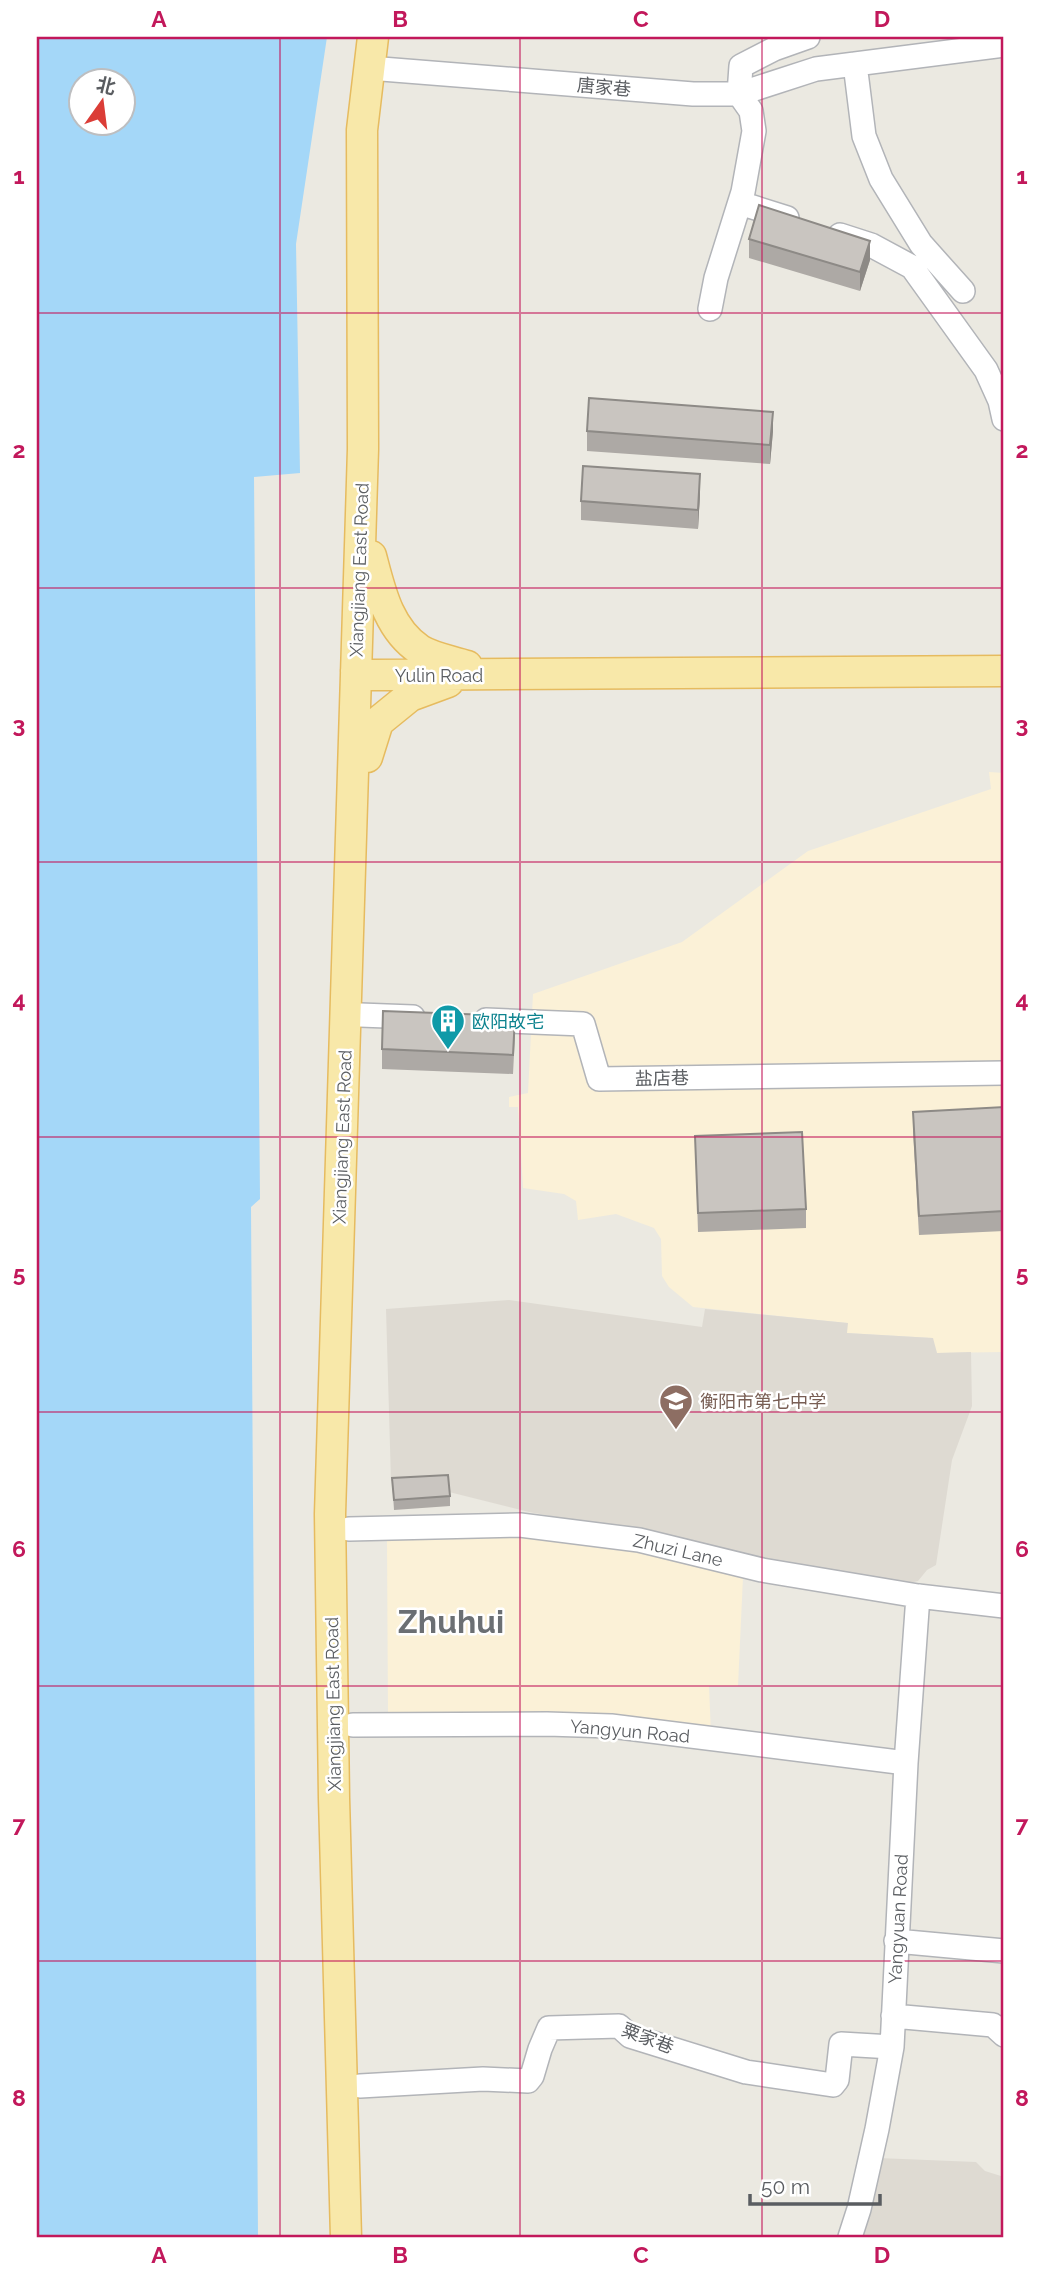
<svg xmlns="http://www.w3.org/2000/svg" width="1041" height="2274" viewBox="0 0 1041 2274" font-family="Raleway,'Noto Sans SC',sans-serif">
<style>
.commercial{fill:#fbf1d7}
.education{fill:#dedad2}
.water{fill:#a4d7f8;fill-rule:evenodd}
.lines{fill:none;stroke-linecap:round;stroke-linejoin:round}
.minor-casing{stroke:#b2b4b8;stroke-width:26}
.major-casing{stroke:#e6bb5f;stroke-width:33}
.minor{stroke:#fff;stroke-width:23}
.major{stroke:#f8e8a9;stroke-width:30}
.wall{fill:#ada9a5}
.shaded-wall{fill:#8d8a86}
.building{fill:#c9c5c0;stroke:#8d8a86;stroke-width:2}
.grid{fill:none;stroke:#c2185b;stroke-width:2;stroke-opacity:0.55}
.labels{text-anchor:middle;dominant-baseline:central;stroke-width:5;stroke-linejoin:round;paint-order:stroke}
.street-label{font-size:18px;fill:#5a5d61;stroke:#fff}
.culture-label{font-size:18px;fill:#0d838f;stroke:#fff;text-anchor:start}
.education-label{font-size:18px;fill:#785e54;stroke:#fff;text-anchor:start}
.town-label{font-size:32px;font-weight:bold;fill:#6b6f73;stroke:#fff}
.neatline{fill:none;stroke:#c2185b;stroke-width:2.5}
.grid-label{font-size:23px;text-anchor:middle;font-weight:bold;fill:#c2185b}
</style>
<rect width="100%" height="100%" fill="#ebe9e1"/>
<!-- commercial -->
<path class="commercial" d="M989 772 1004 773V1352L937 1353 932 1338 846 1333 847 1323 693 1307 669 1287 662 1276 661 1239 654 1228 616 1214 578 1220 576 1201 564 1194 523 1188 518 1107H509V1097L528 1093 533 994 682 942 808 851 991 789Z
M519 1536 638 1549 743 1577 738 1686H709L711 1734 388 1717 387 1540Z"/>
<!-- education -->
<path class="education" d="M509 1300 702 1327 705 1309 848 1323 847 1333 933 1338 937 1353 971 1352 972 1406 952 1460 936 1565 927 1570 918 1581 901 1585 768 1565 666 1537 529 1512 449 1492 447 1480 391 1481 386 1309Z
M878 2158 976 2162 985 2171 1004 2177V2237H859L871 2207Z"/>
<!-- water -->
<path class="water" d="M37 37H327L296 244 300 473 254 477 260 1199 251 1207 258 2237H37ZM80 80H122V122H80Z"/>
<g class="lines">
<!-- minor casing -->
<g class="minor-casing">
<path id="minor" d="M855 64 864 136 881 179 921 244 963 291
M369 68 693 94H739L816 69 1004 45
M739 94 741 66 774 49 808 37
M740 203 787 218
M840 235 871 245 912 267 986 370 1000 401 1004 419
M710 309 716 278 743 192 754 131 751 111 739 94
M360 1015 413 1017
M486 1020 583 1024 599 1079 1004 1073
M349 1529 520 1525 639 1540 762 1570 918 1596 1004 1606
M353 1725 547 1724 611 1726 906 1763
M896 1941 1004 1951
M893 2016 993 2025 1004 2035
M360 2086 483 2079 528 2081 532 2076 540 2049 549 2028 619 2026 630 2036 746 2072 833 2085 837 2080 841 2044 892 2047
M850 2237 859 2209 877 2129 892 2047 906 1763 918 1596"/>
</g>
<!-- major casing -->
<g class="major-casing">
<path id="major" d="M371 556C380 590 388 629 420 650 433 658 452 661 467 666
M356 671 369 675 1004 671
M367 757 378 722 410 696 448 682
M346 2237 334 1798 330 1514 363 449 362 130 373 37"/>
</g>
<!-- minor -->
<use href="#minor" class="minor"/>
<!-- major -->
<use href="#major" class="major"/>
</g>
<!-- wall -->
<path class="wall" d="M749 239 870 260 860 291 749 258Z
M587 431H773L770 464 587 451Z
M700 493 698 529 581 520V501Z
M515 1035 513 1074 382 1069V1049Z
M1004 1107V1231L919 1235 913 1131V1112Z
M695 1136 806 1209V1228L698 1232Z
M392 1478 450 1496V1506L394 1510Z"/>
<!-- shaded-wall -->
<path class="shaded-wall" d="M870 241V260L860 291V272Z
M773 412V431L770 464V445Z
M700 474V493L698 529V510Z"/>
<!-- building -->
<path class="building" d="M759 205 870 241 860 272 749 239Z
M589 398 773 412 770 445 587 431Z
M583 466 700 474 698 510 581 501Z
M383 1011 515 1016 513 1055 382 1049Z
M1004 1107V1211L919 1216 913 1112Z
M802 1132 806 1209 698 1213 695 1136Z
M448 1475 450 1496 394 1500 392 1478Z"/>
<!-- grid -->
<path class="grid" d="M280 37V2237M520 37V2237M762 37V2237M37 313H1004M37 588H1004M37 862H1004M37 1137H1004M37 1412H1004M37 1686H1004M37 1961H1004"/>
<!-- icons -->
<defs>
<g id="building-pin" transform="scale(1.75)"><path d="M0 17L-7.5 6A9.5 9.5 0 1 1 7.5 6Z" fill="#0f9aa8" stroke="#fff"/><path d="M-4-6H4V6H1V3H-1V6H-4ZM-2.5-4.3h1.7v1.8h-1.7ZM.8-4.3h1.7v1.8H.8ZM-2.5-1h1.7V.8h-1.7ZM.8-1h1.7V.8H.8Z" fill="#fff"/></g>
<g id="school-pin" transform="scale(1.75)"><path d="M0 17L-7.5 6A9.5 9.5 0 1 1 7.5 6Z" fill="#8d6e63" stroke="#fff"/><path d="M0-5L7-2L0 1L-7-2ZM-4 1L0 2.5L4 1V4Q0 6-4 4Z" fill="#fff"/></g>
</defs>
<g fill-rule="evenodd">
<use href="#building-pin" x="448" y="1021"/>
<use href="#school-pin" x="676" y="1401"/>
</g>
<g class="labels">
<!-- street labels -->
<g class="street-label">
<text transform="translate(604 87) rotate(5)">唐家巷</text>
<text transform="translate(359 570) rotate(-88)">Xiangjiang East Road</text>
<text x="439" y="675">Yulin Road</text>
<text transform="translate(662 1078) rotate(-1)">盐店巷</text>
<text transform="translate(342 1137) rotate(-88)">Xiangjiang East Road</text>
<text transform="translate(678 1550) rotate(13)">Zhuzi Lane</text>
<text transform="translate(333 1704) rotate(-91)">Xiangjiang East Road</text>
<text transform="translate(630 1731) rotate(5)">Yangyun Road</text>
<text transform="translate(898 1919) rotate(-87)">Yangyuan Road</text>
<text transform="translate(648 2038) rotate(21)">粟家巷</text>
</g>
<!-- culture labels -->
<g class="culture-label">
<text x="472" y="1021">欧阳故宅</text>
</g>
<!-- education labels -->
<g class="education-label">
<text x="700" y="1401">衡阳市第七中学</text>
</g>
<!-- town labels -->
<g class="town-label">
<text x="451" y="1621">Zhuhui</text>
</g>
</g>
<!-- border -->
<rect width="1041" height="2274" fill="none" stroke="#ffffff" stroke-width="77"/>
<!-- north arrow -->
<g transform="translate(102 102) rotate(14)"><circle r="33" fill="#ffffff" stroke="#bdbec0" stroke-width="2"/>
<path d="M0-5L12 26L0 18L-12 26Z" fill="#db3d37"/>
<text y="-10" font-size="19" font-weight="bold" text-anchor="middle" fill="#5a5d61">北</text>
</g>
<!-- scale -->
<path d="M750 2194v10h130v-10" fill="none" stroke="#5a5d61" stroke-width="3.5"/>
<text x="761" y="2194" font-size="21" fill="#5a5d61" stroke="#ffffff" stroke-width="5" paint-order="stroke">50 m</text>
<rect x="38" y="38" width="964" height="2198" class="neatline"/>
<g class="grid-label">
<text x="159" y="27">A</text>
<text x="400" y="27">B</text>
<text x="641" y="27">C</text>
<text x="882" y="27">D</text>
<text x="19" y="184">1</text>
<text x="1022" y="184">1</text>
<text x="19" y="458">2</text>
<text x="1022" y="458">2</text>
<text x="19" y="733">3</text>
<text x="1022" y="733">3</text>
<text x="19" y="1008">4</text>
<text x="1022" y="1008">4</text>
<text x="19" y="1282">5</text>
<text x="1022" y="1282">5</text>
<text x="19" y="1557">6</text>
<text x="1022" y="1557">6</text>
<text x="19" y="1832">7</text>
<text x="1022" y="1832">7</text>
<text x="19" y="2106">8</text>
<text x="1022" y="2106">8</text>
<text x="159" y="2263">A</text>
<text x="400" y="2263">B</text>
<text x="641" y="2263">C</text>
<text x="882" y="2263">D</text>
</g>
</svg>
